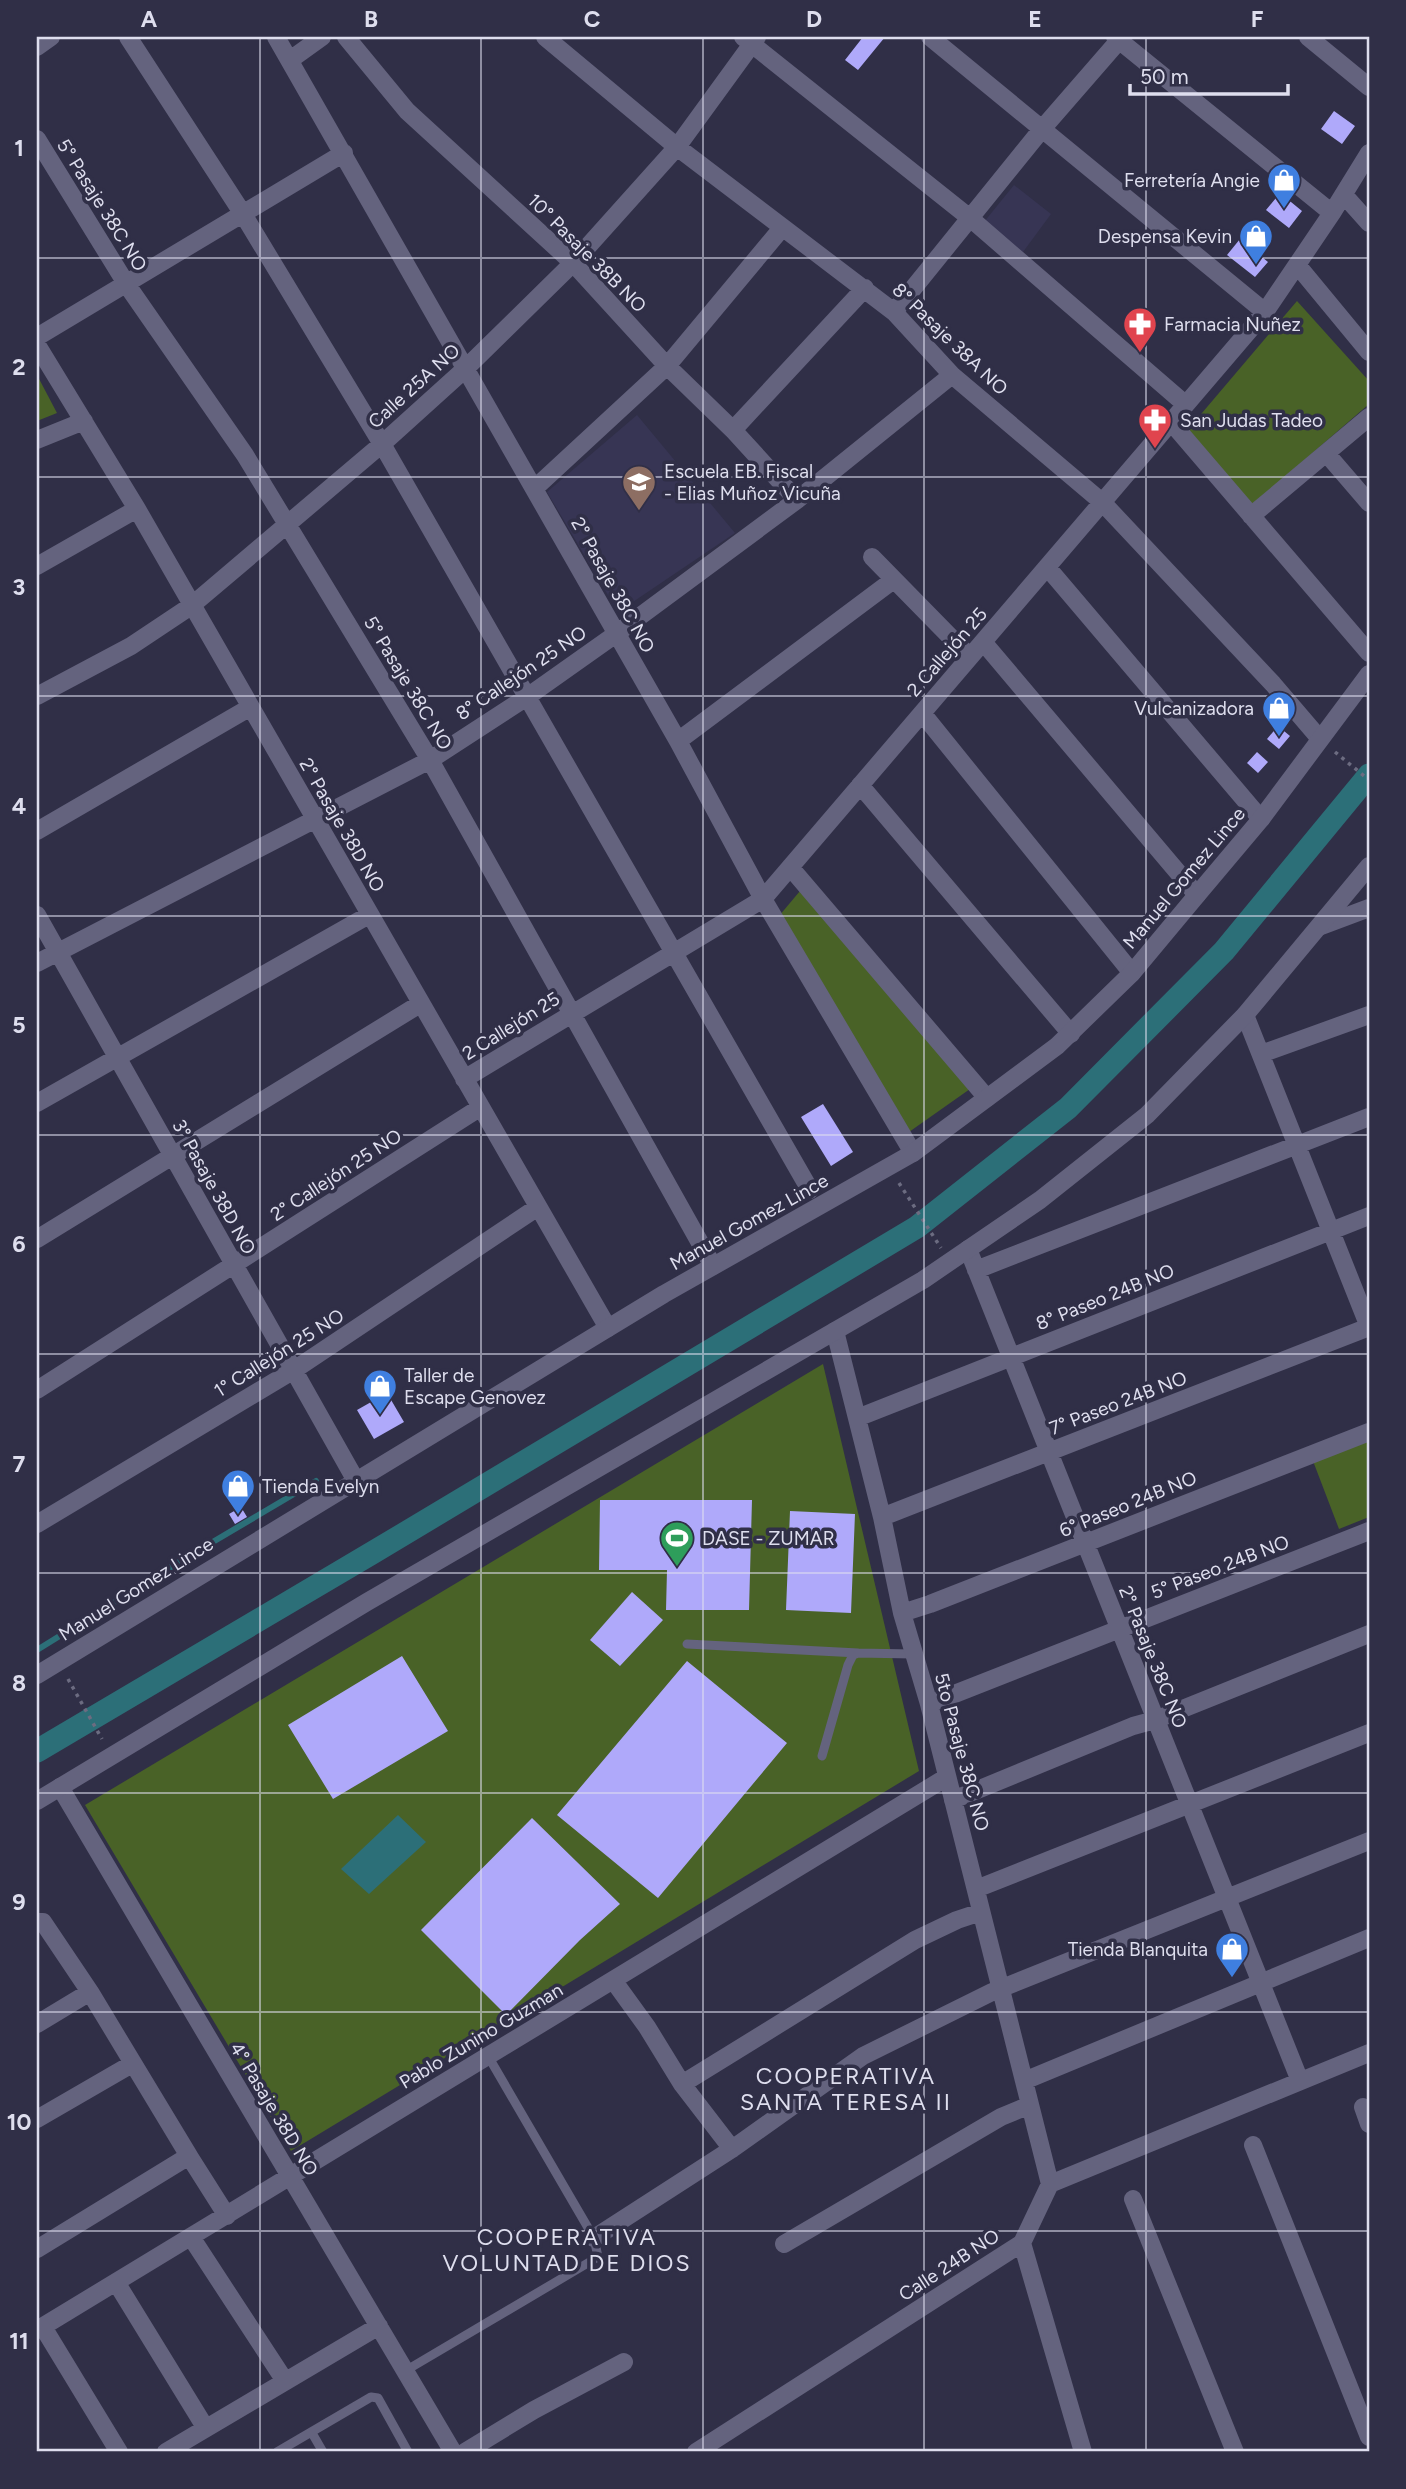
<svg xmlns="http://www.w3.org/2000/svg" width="1406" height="2489" viewBox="0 0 1406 2489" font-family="Figtree,sans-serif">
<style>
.built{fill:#373554}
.green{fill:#496227}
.water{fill:#2c6f78}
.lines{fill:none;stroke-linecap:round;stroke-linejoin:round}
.stream{stroke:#2c6f78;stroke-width:6}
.canal{stroke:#2c6f78;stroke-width:23}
.building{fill:#afa9fa}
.path{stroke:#6c6c81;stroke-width:3.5;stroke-dasharray:3.5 5;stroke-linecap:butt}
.lane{stroke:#64637e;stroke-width:9}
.street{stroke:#64637e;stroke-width:18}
.secondary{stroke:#64637e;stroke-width:18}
.grid{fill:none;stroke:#dedeee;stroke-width:2;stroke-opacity:0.55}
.labels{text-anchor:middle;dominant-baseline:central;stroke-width:7;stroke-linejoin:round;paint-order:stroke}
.poi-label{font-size:19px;fill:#dedeee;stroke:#302f47;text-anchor:start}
.street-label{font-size:19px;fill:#dedeee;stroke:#302f47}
.quarter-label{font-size:23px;letter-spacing:2px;fill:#dedeee;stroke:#302f47}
.neatline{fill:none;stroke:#dedeee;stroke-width:2.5}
.grid-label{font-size:23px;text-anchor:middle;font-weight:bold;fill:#dedeee}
</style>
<rect width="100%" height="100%" fill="#302f47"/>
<!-- built -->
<path class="built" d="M1014 185 1051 214 1023 252 984 222Z
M637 415 735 533 618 612 547 492Z"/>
<!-- green -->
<path class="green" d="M1297 301 1369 381V404L1250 507 1185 433Z
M37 375 57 413 37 421Z
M800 891 970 1089 909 1132 779 916Z
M823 1364 919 1771 291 2151 85 1805Z
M1369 1439V1517L1339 1529 1313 1461Z"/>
<!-- water -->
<path class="water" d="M398 1815 426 1842 369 1894 341 1869Z"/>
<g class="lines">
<!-- stream -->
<path class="stream" d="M37 1650 184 1559 316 1481"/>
<!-- canal -->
<path class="canal" d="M37 1751 372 1553 917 1227 1068 1108 1224 951 1369 775"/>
</g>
<!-- building -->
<path class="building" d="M863 37H885L858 70 845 60Z
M1334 111 1355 126 1342 144 1321 129Z
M1280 193 1302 211 1289 228 1266 210Z
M1240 239 1268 262 1255 277 1227 255Z
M1278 726 1290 736 1279 749 1267 739Z
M1257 752 1268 762 1258 773 1247 763Z
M823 1104 853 1152 831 1166 801 1117Z
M387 1393 404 1422 374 1439 357 1410Z
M600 1500H752L749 1610H666L667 1570H599Z
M241 1507 247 1517 235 1524 229 1514Z
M790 1511 855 1514 851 1613 786 1610Z
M632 1592 663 1620 620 1666 590 1640Z
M402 1656 448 1731 333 1799 288 1725Z
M687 1661 787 1743 658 1898 557 1815Z
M532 1818 620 1904 580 1940 506 2015 421 1930Z"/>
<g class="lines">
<!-- path -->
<path class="path" d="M1335 752 1369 780
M899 1183 941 1248
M68 1679 102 1739"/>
<!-- lane -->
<path class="lane" d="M687 1644 858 1653
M822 1756 848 1665 853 1655 858 1653 913 1654
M405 2371 598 2257 594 2238 488 2056
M312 2433 323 2452
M277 2452 371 2397 378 2398 408 2452"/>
<!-- street -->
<path class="street" d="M128 37 243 214 382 444 810 1190
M276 37 678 741 763 899 913 1153
M346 37 407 111 573 263 667 366 733 430 797 500
M545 37 677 147 894 312 952 375 1102 502 1273 684 1320 739
M743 37 970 218 1185 404
M930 37 1265 312
M1115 37 1332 213
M1308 37 1369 87
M37 47 51 37
M290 60 322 37
M37 139 127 285 245 455 430 760 713 1266
M1344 195 1369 223
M1298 266 1369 352
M894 312 1042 129 1122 37
M37 337 344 153
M37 345 137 509 608 1328
M1171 422 1369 653
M733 430 865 288
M37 440 84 421
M1326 453 1369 503
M535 488 667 366 782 228
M1251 516 1369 417
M872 557 970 657
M37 566 137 509
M1047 567 1261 819
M984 643 1197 895
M37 696 131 646 191 606 382 444 465 369 573 263 677 147 757 37
M922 713 1132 973
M678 741 892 581
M860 785 1071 1034
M37 831 249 708
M790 867 987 1098
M37 915 355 1479
M1321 926 1369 908
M37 963 430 760 527 697 616 634 797 500 952 375
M1261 1054 1369 1015
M464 1079 763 899 1265 312 1332 213 1369 153
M37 1103 369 915
M37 1239 420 1004
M968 1249 1300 2081
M976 1270 1369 1117
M835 1331 882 1517 902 1613 929 1704 1050 2184
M37 1390 481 1107
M857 1418 1369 1216
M882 1517 1369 1327 1245 1015
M37 1524 294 1370 538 1207
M902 1613 930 1604 1369 1432
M929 1704 1369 1531
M60 1787 453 2452
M953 1800 1133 1726 1155 1720 1369 1634
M976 1889 1369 1733
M37 1922H43L90 1992 189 2156 37 2249
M613 1980 647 2027 682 2084 732 2149
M37 2024 90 1992
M1024 2081 1369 1938
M682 2084 915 1940 957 1920 981 1912
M1363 2107 1369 2124
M37 2119 132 2064
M1253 2145 1369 2437
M189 2156 227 2216
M1133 2199 1235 2452
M191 2237 285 2381
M594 2238 732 2149 863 2056 992 1992 1369 1841
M1022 2243 1083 2452
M784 2244 1001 2117 1030 2105
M116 2282 205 2427
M43 2327 119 2452
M37 2330 947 1777
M166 2452 379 2326
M465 2452 534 2410 624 2362
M696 2452 1022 2243 1050 2184 1369 2053"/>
<!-- secondary -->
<path class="secondary" d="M37 1675 664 1294 913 1153 1057 1046 1132 973 1197 895 1261 819 1369 674
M37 1801 367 1602 923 1280 1040 1200 1147 1115 1245 1015 1369 866"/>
</g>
<!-- grid -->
<path class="grid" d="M260 37V2452M481 37V2452M703 37V2452M924 37V2452M1146 37V2452M37 258H1369M37 477H1369M37 696H1369M37 916H1369M37 1135H1369M37 1354H1369M37 1573H1369M37 1793H1369M37 2012H1369M37 2231H1369"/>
<!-- icons -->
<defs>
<g id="shop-pin" transform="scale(1.75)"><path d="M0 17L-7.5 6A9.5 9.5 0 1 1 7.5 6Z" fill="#3f7fe0" stroke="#302f47"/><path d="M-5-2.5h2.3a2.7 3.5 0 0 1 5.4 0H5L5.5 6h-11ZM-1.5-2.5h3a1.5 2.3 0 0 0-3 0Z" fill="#fff"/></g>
<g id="pharmacy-pin" transform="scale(1.75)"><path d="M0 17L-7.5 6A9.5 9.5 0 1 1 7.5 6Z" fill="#e0444e" stroke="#302f47"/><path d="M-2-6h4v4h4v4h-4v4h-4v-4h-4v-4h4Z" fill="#fff"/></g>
<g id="school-pin" transform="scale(1.75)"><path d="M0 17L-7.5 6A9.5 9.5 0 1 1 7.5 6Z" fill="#8d6e63" stroke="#302f47"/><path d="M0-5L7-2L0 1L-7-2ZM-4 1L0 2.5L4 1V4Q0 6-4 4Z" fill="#fff"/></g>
<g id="stadium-pin" transform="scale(1.75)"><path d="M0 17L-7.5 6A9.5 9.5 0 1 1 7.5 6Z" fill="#2e9e5b" stroke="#302f47"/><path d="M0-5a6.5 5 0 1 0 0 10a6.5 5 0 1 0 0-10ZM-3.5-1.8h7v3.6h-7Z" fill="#fff"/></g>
</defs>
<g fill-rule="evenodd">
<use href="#shop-pin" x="1284" y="180"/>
<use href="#shop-pin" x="1256" y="236"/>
<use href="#pharmacy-pin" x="1140" y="324"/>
<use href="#pharmacy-pin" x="1155" y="420"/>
<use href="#school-pin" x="639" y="482"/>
<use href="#shop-pin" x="1279" y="708"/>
<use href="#shop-pin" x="380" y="1386"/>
<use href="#shop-pin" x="238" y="1486"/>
<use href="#stadium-pin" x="677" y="1538"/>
<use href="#shop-pin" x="1232" y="1949"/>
</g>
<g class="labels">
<!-- poi labels -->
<g class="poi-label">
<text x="1260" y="180" text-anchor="end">Ferretería Angie</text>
<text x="1232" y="236" text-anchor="end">Despensa Kevin</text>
<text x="1164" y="324">Farmacia Nuñez</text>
<text x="1180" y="420">San Judas Tadeo</text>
<text x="664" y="471">Escuela EB. Fiscal<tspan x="664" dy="22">- Elias Muñoz Vicuña</tspan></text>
<text x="1254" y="708" text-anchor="end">Vulcanizadora</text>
<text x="404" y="1375">Taller de<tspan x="404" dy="22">Escape Genovez</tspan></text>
<text x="262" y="1486">Tienda Evelyn</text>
<text x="702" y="1538">DASE - ZUMAR</text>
<text x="1208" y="1949" text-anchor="end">Tienda Blanquita</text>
</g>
<!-- street labels -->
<g class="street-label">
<text transform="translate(102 205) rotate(58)">5° Pasaje 38C NO</text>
<text transform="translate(587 253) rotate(45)">10° Pasaje 38B NO</text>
<text transform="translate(950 339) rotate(44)">8° Pasaje 38A NO</text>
<text transform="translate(414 386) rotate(-42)">Calle 25A NO</text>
<text transform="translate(613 585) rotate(61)">2° Pasaje 38C NO</text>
<text transform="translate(947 652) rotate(-49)">2 Callejón 25</text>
<text transform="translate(521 673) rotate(-34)">8° Callejón 25 NO</text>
<text transform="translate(408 683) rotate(59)">5° Pasaje 38C NO</text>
<text transform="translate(342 825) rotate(60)">2° Pasaje 38D NO</text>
<text transform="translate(1184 878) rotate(-50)">Manuel Gomez Lince</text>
<text transform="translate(511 1026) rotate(-32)">2 Callejón 25</text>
<text transform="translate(336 1175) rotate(-33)">2° Callejón 25 NO</text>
<text transform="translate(214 1187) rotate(61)">3° Pasaje 38D NO</text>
<text transform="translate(749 1222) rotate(-29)">Manuel Gomez Lince</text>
<text transform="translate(1105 1297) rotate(-22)">8° Paseo 24B NO</text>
<text transform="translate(279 1353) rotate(-32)">1° Callejón 25 NO</text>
<text transform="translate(1118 1403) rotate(-21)">7° Paseo 24B NO</text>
<text transform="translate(1128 1504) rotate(-22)">6° Paseo 24B NO</text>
<text transform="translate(1220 1567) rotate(-21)">5° Paseo 24B NO</text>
<text transform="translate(136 1589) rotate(-32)">Manuel Gomez Lince</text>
<text transform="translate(1153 1657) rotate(68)">2° Pasaje 38C NO</text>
<text transform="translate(962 1752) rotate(75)">5to Pasaje 38C NO</text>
<text transform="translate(481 2036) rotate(-31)">Pablo Zunino Guzman</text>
<text transform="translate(274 2109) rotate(59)">4° Pasaje 38D NO</text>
<text transform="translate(949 2265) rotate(-33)">Calle 24B NO</text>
</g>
<!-- quarter labels -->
<g class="quarter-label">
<text x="846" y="2076">COOPERATIVA<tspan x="846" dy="26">SANTA TERESA II</tspan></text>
<text x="567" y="2237">COOPERATIVA<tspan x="567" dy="26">VOLUNTAD DE DIOS</tspan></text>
</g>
</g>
<!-- border -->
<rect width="1406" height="2489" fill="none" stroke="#302f47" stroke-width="77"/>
<!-- scale -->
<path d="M1130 84v10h158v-10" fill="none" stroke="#dedeee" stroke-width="3.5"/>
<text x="1140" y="84" font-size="21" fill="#dedeee" stroke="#302f47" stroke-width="5" paint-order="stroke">50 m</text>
<rect x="38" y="38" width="1330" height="2412" class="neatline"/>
<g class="grid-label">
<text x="149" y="27">A</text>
<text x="371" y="27">B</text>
<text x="592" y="27">C</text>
<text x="814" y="27">D</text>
<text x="1035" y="27">E</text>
<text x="1257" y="27">F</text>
<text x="19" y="156">1</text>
<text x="19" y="375">2</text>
<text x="19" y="595">3</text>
<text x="19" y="814">4</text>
<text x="19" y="1033">5</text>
<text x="19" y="1252">6</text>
<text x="19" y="1472">7</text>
<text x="19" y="1691">8</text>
<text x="19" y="1910">9</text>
<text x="19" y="2130">10</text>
<text x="19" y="2349">11</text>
</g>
</svg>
